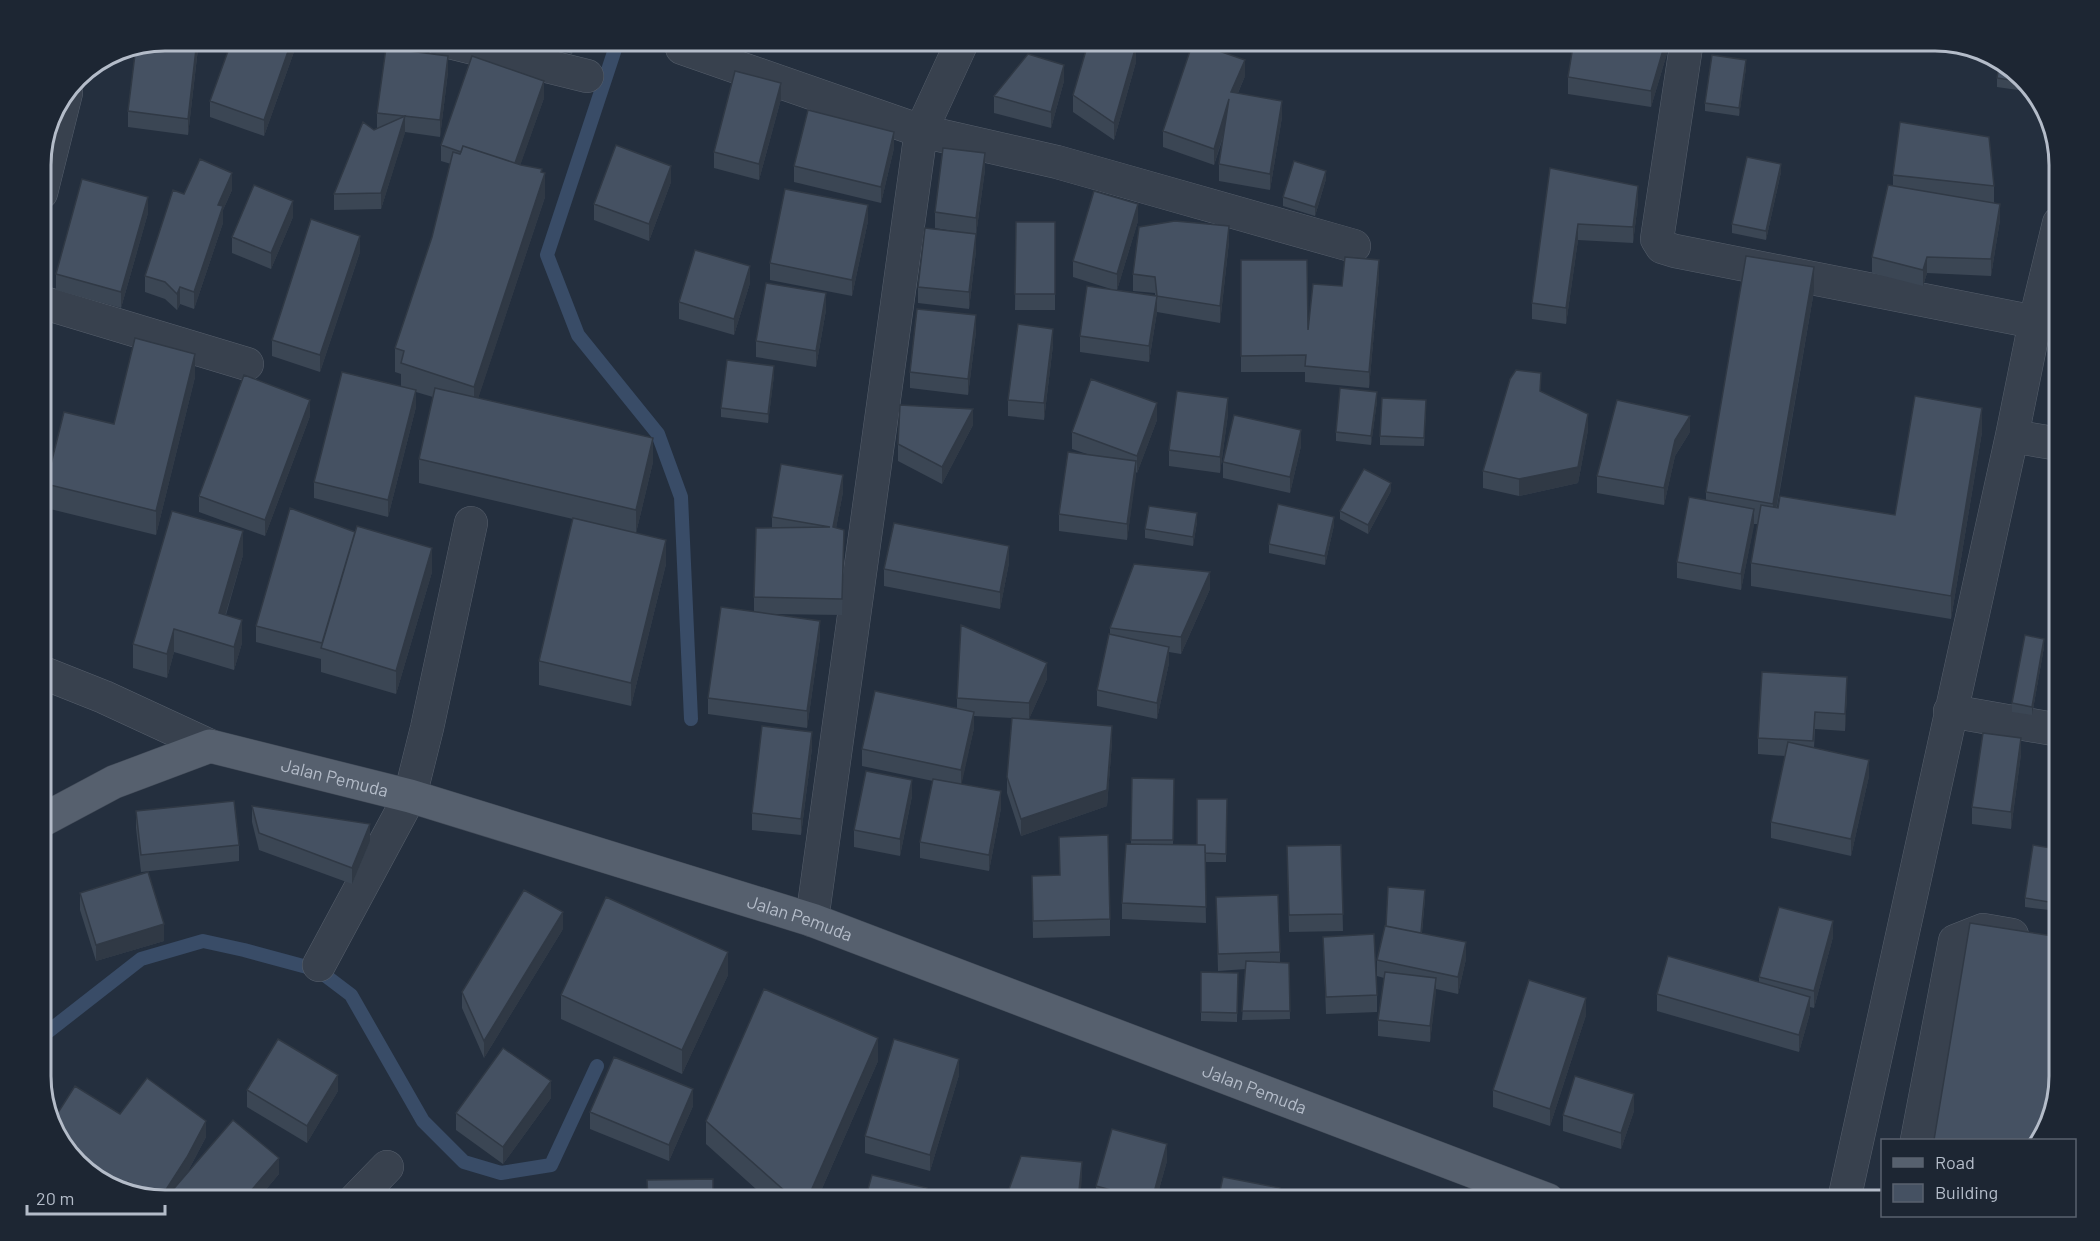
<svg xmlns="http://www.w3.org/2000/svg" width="2100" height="1241" viewBox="0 0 2100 1241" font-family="Barlow,sans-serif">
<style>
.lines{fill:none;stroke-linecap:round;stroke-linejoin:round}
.stream{stroke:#394c67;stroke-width:14}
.minor-casing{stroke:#565f6c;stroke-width:34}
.major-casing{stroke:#414a57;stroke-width:34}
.minor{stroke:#38414e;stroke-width:33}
.major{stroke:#56606e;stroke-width:33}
.wall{fill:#3b4654}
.shaded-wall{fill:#303945}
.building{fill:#455162;stroke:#303945;stroke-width:1.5}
.labels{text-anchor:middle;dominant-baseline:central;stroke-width:6;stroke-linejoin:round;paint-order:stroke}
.street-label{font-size:18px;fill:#b4bcc9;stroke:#1d2633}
.rim{fill:none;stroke:#b4bcc9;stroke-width:3}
</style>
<rect width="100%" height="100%" fill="#242f3e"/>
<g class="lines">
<!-- stream -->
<path class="stream" d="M618 40 547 255 578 335 658 434 681 497 691 719
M41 1040 45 1034 141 959 203 941 244 950 318 970 351 995 423 1121 464 1162 501 1173 551 1165 597 1066"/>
<!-- minor casing -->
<g class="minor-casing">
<path id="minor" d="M441 40 587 76
M1687 40 1657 239 1662 247 1675 251 2035 322
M682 48 921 131 1057 162 1354 246
M41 193 66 93
M41 302 247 364
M2012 436 2059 444
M41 672 104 697 210 746
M1950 711 2059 730
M812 920 921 131 963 40
M319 965 410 796 427 728 471 523
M1917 1140 1955 941 1983 930 2012 935
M355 1200 387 1167
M1844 1200 2012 436 2035 322 2059 223"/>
</g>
<!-- major casing -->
<g class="major-casing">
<g id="major">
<path id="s1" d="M41 821 114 782 210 746 410 796 812 920 1548 1200"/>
</g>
</g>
<!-- minor -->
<use href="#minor" class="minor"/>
<!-- major -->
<use href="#major" class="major"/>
</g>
<!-- wall -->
<path class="wall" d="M199 40 188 135 128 127V111Z
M295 40V49L264 136 210 117V101Z
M531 40H577L572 54Z
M1671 40 1651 107 1568 94V77Z
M2000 60 2032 92 1997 87V78Z
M1136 62 1114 140 1073 112V95Z
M1746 68 1739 116 1705 111V103Z
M448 72 440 137 405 132 381 209 334 210V194L374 130 377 128V113Z
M1245 76 1238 93 1282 117 1270 190 1219 181V164L1224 135 1214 165 1163 147V131Z
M1064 81 1051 128 994 113V96Z
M544 98 520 165 542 173 545 197 478 398 653 462 636 533 666 564 631 706 539 685V661L573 519 419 483V459L433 397 416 392V407L388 517 314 498V482L401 387V374L395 372V348L432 237 451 164 441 161V145Z
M781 99 759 180 714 168V152Z
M894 148 881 203 794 182V166Z
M1550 168 1638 202 1633 243 1578 240 1566 324 1532 319V303Z
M985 170 976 235V251L969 309 918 303V287L965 233 935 228V212Z
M1781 172 1766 240 1732 233V224Z
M1893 175 1994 186V202L2000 220 1991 276 1927 273 1923 286 1872 273V257L1893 186Z
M1326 179 1315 216 1283 206V197Z
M671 182 649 241 594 220V204Z
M232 190 223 210V223L194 309 180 304 177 310 165 299 145 292V276L184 194Z
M148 213 121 308 56 290V274Z
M293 217 271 269 232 253V237Z
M868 221 852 296 770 280V263Z
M1138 221 1117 290 1155 296V293L1133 291V274L1229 242 1220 323 1157 312 1149 362 1080 352V336L1114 290 1073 277V261Z
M1016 222H1055V310H1015Z
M360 252 320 372 272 356V340Z
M1241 260 1308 330 1342 286 1379 277 1369 388 1305 382V372H1241Z
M750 283 734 335 679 319V302Z
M1814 291 1777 507 1895 515 1982 432 1951 619 1751 586V563L1758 524H1754L1741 590 1677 578V562L1706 501V492Z
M826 310 816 367 756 357V341Z
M976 332 968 395 910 388V372Z
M1053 345 1044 420 1008 416V400Z
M774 375 768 423 721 417V408Z
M195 377 156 535 46 508V484L114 424Z
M1541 392 1588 430 1578 483 1519 496 1483 488V471Z
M1377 401 1371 445 1336 441V432Z
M1426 409 1424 446 1380 445V436Z
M1228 414 1220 473 1169 466V450Z
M310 416 265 536 199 512V496Z
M1157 420 1137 473 1136 472 1127 540 1059 531V514L1087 454 1072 449V432Z
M973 425 942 484 898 461V444Z
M1690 432 1675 456 1664 505 1597 493V476Z
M1301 446 1290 493 1223 478V462Z
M1391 491 1368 534 1340 519V511Z
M843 492 836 528 844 547 842 615 770 614 820 637 807 728 708 714V698L754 611V597L772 528V517Z
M1197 522 1193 546 1145 538V529Z
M1334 525 1325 565 1269 553V544Z
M243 555 226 615 242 643 234 670 174 652 167 678 133 668V644Z
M1009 563 1000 609 884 586V569Z
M432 572 396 694 321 672V659L256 642V626Z
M1210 589 1181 654 1169 652V663L1157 719 1097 706V690L1110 634V628Z
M2044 647 2032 715 2012 712V703Z
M1047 679 1029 719 1112 742 1107 806 1021 836 1007 793V777L1012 718 974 716V728L961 784 1001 808 989 871 920 858V842L933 781 862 766V749L957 708V698Z
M1847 693 1845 731 1815 729 1814 748 1869 776 1851 856 1771 838V822L1785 756 1758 754V738Z
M812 748 801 835 752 830V813Z
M2021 754 2011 829 1972 824V807Z
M1132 778 1174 779 1173 845H1197L1227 799 1226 862H1205L1206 923 1122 919V903L1131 844Z
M912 796 900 856 854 847V830Z
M252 806 370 841 352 884 259 850 252 822Z
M136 811 239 845V861L141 872 136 828Z
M1059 837 1110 919V936L1033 938 1032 876 1060 875Z
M1341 845 1343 931 1289 932 1287 846Z
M2057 857 2049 910 2025 907V898Z
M80 893 164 941 96 961 80 910Z
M1216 897 1280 952V963H1289L1290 1019 1242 1020 1246 969 1218 971Z
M1425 898 1422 933 1466 959 1458 994 1436 989 1430 1042 1378 1036V1020L1384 978 1377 976V960Z
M563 929 484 1058 462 1008V992Z
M1323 937 1377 995V1012L1326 1014Z
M1833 937 1814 1008 1810 1007V1013L1799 1052 1657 1011V994L1759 982V977Z
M1201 972 1238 973 1237 1022 1201 1021Z
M728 975 682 1074 561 1019V995Z
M1586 1015 1550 1126 1493 1107V1090Z
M878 1061 817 1200H747L767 1199 706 1144V1121Z
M959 1075 930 1171 865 1153V1136Z
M247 1090 338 1091 307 1143 247 1107Z
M551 1098 503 1164 456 1130V1113Z
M693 1106 669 1161 590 1129V1112Z
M1634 1111 1621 1149 1563 1131V1115Z
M120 1114 206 1137 186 1175 279 1174 257 1200H165L102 1184Z
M1167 1161 1156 1200H1096V1186Z"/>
<!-- shaded-wall -->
<path class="shaded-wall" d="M197 40H199L188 135V119Z
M292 40H295V49L264 136V120Z
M572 40H577L572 54Z
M1666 40H1671L1651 107V91Z
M1136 46V62L1114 140V123Z
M448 56V72L440 137V120Z
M1245 60V76L1231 109V92Z
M1746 60V68L1739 116V108Z
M1064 65V81L1051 128V112Z
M544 81V98L513 186V170Z
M781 83V99L759 180V164Z
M1229 99V116L1214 165V149Z
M1282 101V117L1270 190V174Z
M405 116V133L381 209V193Z
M894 132V148L881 203V187Z
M985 153V170L976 235V218Z
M1781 164V172L1766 240V231Z
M671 166V182L649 241V224Z
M542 169V182L545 173V197L474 411V387Z
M1326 171V179L1315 216V207Z
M232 173V190L223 210V223L194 309V292L218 205Z
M1638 186V202L1633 243V227Z
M148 197V213L121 308V292Z
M293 201V217L271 269V253Z
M1138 204V221L1117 290V274Z
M2000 204V220L1991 276V259Z
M868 205V221L852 296V280Z
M1578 224V240L1566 324V308Z
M1229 226V242L1220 323V306Z
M976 234V251L969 309V292Z
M360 236V252L320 372V355Z
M1927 257V273L1923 286V270Z
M1379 260V277L1369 388V372Z
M750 266V283L734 335V319Z
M1814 267V291L1773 527V504Z
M180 287V304L177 310V294Z
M826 293V310L816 367V351Z
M1157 296V312L1149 362V346Z
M976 315V332L968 395V379Z
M1053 329V345L1044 420V403Z
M195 354V377L156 535V511Z
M774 366V375L768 423V414Z
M416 390V407L388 517V500Z
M1377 392V401L1371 445V436Z
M1228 398V414L1220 473V457Z
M310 400V416L265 536V520Z
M1157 403V420L1137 473V456Z
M1982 408V432L1951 619V596Z
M973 409V425L942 484V467Z
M1588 414V430L1578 483 1519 496V479Z
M1690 416V432L1675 456 1664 505V488L1675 440Z
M1301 430V446L1290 493V477Z
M653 438V462L636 533V510Z
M1136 461V477L1127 540V524Z
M843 475V492L833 544V527Z
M1391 483V491L1368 534V525Z
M1754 509V526L1741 590V574Z
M47 510V526L41 594V578Z
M1197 513V522L1193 546V537Z
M1334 517V525L1325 565V556Z
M243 531V555L219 636V613Z
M666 540V564L631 706V683Z
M1009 546V563L1000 609V592Z
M432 548V572L396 694V671Z
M1210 572V589L1181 654V637Z
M242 620V643L234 670V647Z
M820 621V637L807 728V711Z
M174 629V652L167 678V654Z
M2044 639V647L2032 715V707Z
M1169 647V663L1157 719V703Z
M1047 663V679L1029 719V703Z
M1847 677V693L1845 731V714Z
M974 712V728L961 787V770Z
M1112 726V742L1107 806 1021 836V819Z
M812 732V748L801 835V819Z
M2021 738V754L2011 829V812Z
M1869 760V776L1851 856V839Z
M912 780V796L900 856V839Z
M1001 791V808L989 871V855Z
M370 824V841L352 884V868Z
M2057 849V857L2049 910V902Z
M563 912V929L484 1058V1041Z
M1833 921V937L1814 1008V991Z
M164 924V941L96 961V945Z
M1466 942V959L1458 994V977Z
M728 952V975L682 1074V1050Z
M1436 978V994L1430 1042V1026Z
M1810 997V1013L1799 1052V1035Z
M1586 998V1015L1550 1126V1109Z
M878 1038V1061L817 1200H807Z
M959 1059V1075L930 1171V1155Z
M338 1075V1091L307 1143V1126Z
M551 1081V1098L503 1164V1147Z
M693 1089V1106L669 1161V1145Z
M1634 1094V1111L1621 1149V1133Z
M206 1121V1137L187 1173 165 1200 160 1199Z
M1167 1144V1161L1156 1200H1152Z
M279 1158V1174L257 1200H243Z
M1082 1162V1178L1080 1200H1078Z
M128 1182V1191L123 1189Z
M927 1188V1200H924Z"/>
<!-- building -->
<path class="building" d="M165 40H197L188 119 128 111 136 46Z
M232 40H292L264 120 210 101Z
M1089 40H1118L1136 46 1114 123 1073 95Z
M1574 40H1666L1651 91 1568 77Z
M1193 42 1245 60 1231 92 1282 101 1270 174 1219 164 1229 99 1214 149 1163 131Z
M386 48 448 56 440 120 377 113Z
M1028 54 1064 65 1051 112 994 96Z
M1712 55 1746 60 1739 108 1705 103Z
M472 56 544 81 515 163 463 146 461 152 441 145Z
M2000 60 2022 82 1997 78Z
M735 71 781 83 759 164 714 152Z
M808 110 894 132 881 187 794 166Z
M405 116 381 193 334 194 363 122 374 130Z
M1900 122 1989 137 1994 186 1893 175Z
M616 145 671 166 649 224 594 204Z
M463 146 521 165 542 169 541 172 545 173 474 387 401 363 404 351 395 348 432 237 453 152 460 154Z
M943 148 985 153 976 218 935 212Z
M1747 157 1781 164 1766 231 1732 224Z
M200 159 232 173 218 205 223 206 194 292 180 287 177 294 165 282 145 276 173 190 184 194Z
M1294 161 1326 171 1315 207 1283 197Z
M1550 168 1638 186 1633 227 1578 224 1566 308 1532 303Z
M82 179 148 197 121 292 56 274Z
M254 185 293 201 271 253 232 237Z
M1888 185 2000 204 1991 259 1927 257 1923 270 1872 257Z
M785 189 868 205 852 280 770 263Z
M1094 191 1138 204 1117 274 1073 261Z
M311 219 360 236 320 355 272 340Z
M1175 221 1229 226 1220 306 1157 296 1149 346 1080 336 1087 286 1157 296 1155 277 1133 274 1139 227Z
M1016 222H1055V294H1015Z
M925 228 976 234 969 292 918 287Z
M695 250 750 266 734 319 679 302Z
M1746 256 1814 267 1773 504 1706 492Z
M1345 257 1379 260 1369 372 1305 366 1306 355 1241 356V260H1307L1308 330 1313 284 1342 286Z
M766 283 826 293 816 351 756 341Z
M917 309 976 315 968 379 910 372Z
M1018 324 1053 329 1044 403 1008 400Z
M135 338 195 354 156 511 46 484 64 412 114 424Z
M727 360 774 366 768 414 721 408Z
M1516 370 1541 373 1540 391 1588 414 1578 467 1519 479 1483 471 1510 379Z
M342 372 416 390 388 500 314 482Z
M244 375 310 400 265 520 199 496Z
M1091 379 1157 403 1137 456 1072 432Z
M435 388 653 438 636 510 419 459Z
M1340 388 1377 392 1371 436 1336 432Z
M1177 391 1228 398 1220 457 1169 450Z
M1915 396 1982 408 1951 596 1751 563 1761 505 1778 508 1780 496 1895 515Z
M1382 398 1426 400 1424 438 1380 436Z
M1617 400 1690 416 1675 440 1664 488 1597 476Z
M900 405 973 409 942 467 898 444Z
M1234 415 1301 430 1290 477 1223 462Z
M1068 452 1136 461 1127 524 1059 514Z
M781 464 843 475 833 527 844 530 842 599 754 597 756 528 830 527 772 517Z
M1364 469 1391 483 1368 525 1340 511Z
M1689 497 1754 509 1741 574 1677 562Z
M1278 504 1334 517 1325 556 1269 544Z
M1149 506 1197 513 1193 537 1145 529Z
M41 507 47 510 41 578Z
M290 508 355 532 322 643 256 626Z
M172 511 243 531 219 613 242 620 234 647 174 629 167 654 133 644Z
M573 518 666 540 631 683 539 661Z
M894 523 1009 546 1000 592 884 569Z
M357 526 432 548 396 671 321 648Z
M1134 564 1210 572 1181 637 1110 628Z
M721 607 820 621 807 711 708 698Z
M961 625 1047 663 1029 703 957 698Z
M1109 634 1169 647 1157 703 1097 690Z
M2025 635 2044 639 2032 707 2012 703Z
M1762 672 1847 677 1845 714 1815 712 1813 741 1758 738Z
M875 691 974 712 961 770 862 749Z
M1012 718 1112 726 1107 790 1021 819 1007 777Z
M762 726 812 732 801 819 752 813Z
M1983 733 2021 738 2011 812 1972 807Z
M1788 742 1869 760 1851 839 1771 822Z
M866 771 912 780 900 839 854 830Z
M1132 778 1174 779 1173 840H1131Z
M933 779 1001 791 989 855 920 842Z
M1197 799H1227L1226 854 1205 853V845H1197Z
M234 801 239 845 141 855 136 811Z
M252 806 370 824 352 868 259 833Z
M1108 835 1110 919 1033 921 1032 876 1060 875 1059 837Z
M1126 844 1205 845 1206 907 1122 903Z
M1341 845 1343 914 1289 915 1287 846Z
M2033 845 2057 849 2049 902 2025 898Z
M148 872 164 924 96 945 80 893Z
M1388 887 1425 890 1421 933 1386 926Z
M524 890 563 912 484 1041 462 992Z
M1278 895 1280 952 1218 954 1216 897Z
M606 897 728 952 682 1050 561 995Z
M1779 907 1833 921 1814 991 1759 977Z
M1970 923 2059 937 2060 1076 2043 1139 2041 1140H1934Z
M1385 926 1466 942 1458 977 1377 960Z
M1374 934 1377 995 1326 997 1323 937Z
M1668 956 1810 997 1799 1035 1657 994Z
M1246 961 1289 963 1290 1011H1242Z
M1201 972 1238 973 1237 1013 1201 1012Z
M1385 972 1436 978 1430 1026 1378 1020Z
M1529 980 1586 998 1550 1109 1493 1090Z
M764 989 878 1038 807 1200H795L706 1121Z
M278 1039 338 1075 307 1126 247 1090Z
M894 1039 959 1059 930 1155 865 1136Z
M503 1048 551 1081 503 1147 456 1113Z
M614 1057 693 1089 669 1145 590 1112Z
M1575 1076 1634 1094 1621 1133 1563 1115Z
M147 1078 206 1121 187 1157 160 1199 153 1197 128 1182 123 1189 102 1184 57 1139 52 1122 75 1086 120 1114Z
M233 1120 279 1158 243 1200H164Z
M1112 1129 1167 1144 1152 1200H1149L1096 1186Z
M1021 1156 1082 1162 1078 1200H1005Z
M872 1175 927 1188 924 1200H865Z
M1223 1177 1280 1188 1277 1200H1218Z
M713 1179V1200H648L647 1180Z
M307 1195 312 1200H293Z
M748 1195 774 1200H747Z
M1395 1195 1427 1200H1394Z
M1305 1197 1319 1200H1304Z"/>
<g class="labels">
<!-- street labels -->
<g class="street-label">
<text stroke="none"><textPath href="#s1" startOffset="314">Jalan Pemuda</textPath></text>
<text stroke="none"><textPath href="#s1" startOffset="800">Jalan Pemuda</textPath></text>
<text stroke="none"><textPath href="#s1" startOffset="1286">Jalan Pemuda</textPath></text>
</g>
</g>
<!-- crop -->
<path d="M0 0H2100V1241H0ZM165 51H1935A114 114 0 0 1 2049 165V1076A114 114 0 0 1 1935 1190H165A114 114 0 0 1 51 1076V165A114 114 0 0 1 165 51Z" fill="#1d2633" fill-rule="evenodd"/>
<path class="rim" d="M165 51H1935A114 114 0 0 1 2049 165V1076A114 114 0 0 1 1935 1190H165A114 114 0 0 1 51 1076V165A114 114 0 0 1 165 51Z"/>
<!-- legend -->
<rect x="1881" y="1139" width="195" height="78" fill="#1d2633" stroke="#59626f" stroke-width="1.5"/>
<rect x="1893" y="1158" width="30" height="9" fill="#56606e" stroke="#59626f" stroke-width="1.5"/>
<text x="1935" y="1169" font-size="18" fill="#b4bcc9">Road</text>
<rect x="1893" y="1184" width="30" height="18" fill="#455162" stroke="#59626f" stroke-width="1.5"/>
<text x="1935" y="1199" font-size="18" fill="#b4bcc9">Building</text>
<!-- scale -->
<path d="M27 1205v9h138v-9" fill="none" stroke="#b4bcc9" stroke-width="3"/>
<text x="36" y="1205" font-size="18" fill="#b4bcc9" stroke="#1d2633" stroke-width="4.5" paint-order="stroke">20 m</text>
</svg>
